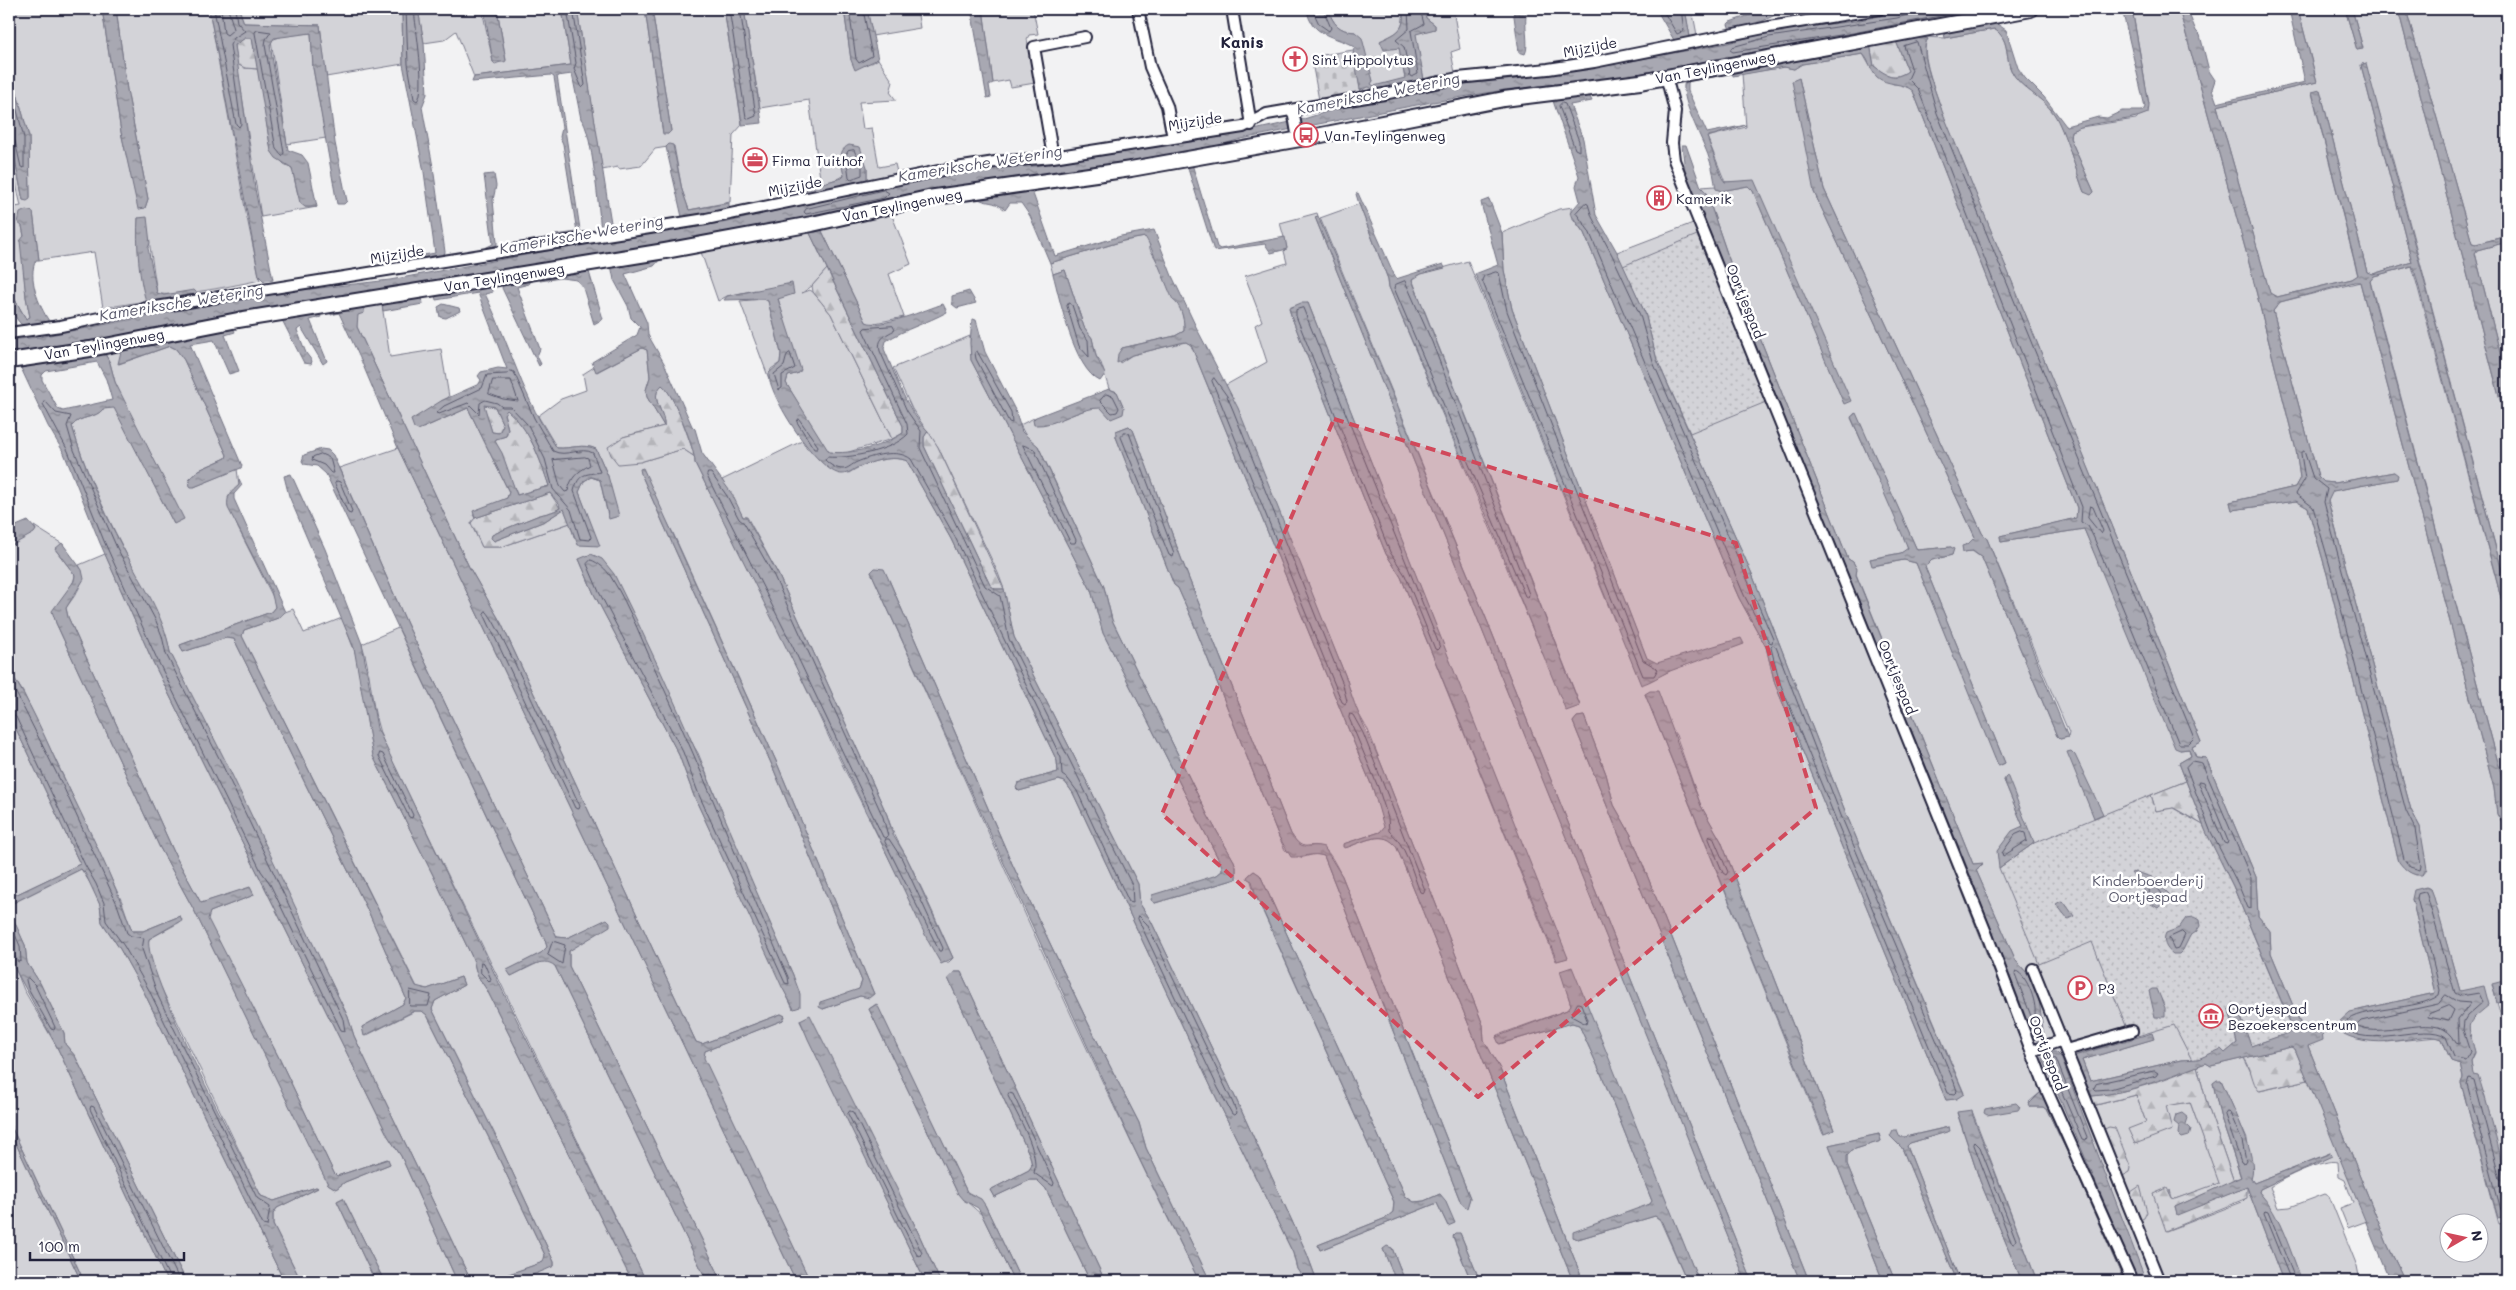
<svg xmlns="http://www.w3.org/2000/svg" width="2516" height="1290" viewBox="0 0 2516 1290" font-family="Mali,sans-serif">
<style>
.grass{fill:#d3d3d8;stroke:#7a7a8a;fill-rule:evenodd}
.forest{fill:url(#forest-firs);stroke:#7a7a8a}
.cemetery{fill:url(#cemetery-stones);stroke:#7a7a8a}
.park{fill:url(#park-dots);stroke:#7a7a8a}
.water{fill:url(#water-ripples);stroke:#727282;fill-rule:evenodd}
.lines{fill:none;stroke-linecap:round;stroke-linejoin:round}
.shore{stroke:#58586b;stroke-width:1}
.street-casing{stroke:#22223b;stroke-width:14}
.secondary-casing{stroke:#22223b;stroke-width:18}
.street{stroke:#fff;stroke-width:10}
.secondary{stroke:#fff;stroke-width:14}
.marked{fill:#d1495b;fill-opacity:0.2;stroke:#d1495b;stroke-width:4;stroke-dasharray:10 6;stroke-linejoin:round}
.labels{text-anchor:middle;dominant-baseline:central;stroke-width:5;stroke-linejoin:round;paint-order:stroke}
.street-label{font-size:14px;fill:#22223b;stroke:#fff}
.poi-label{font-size:14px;fill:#22223b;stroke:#fff;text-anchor:start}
.park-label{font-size:14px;fill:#57576a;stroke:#fff}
.water-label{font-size:15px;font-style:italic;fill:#58586b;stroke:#fff}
.quarter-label{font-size:16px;font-weight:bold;fill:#22223b;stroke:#fff}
</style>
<defs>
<pattern id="forest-firs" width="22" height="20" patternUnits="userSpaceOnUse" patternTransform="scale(1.25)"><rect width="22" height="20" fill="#d3d3d8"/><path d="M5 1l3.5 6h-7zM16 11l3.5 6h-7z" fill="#b5b5ba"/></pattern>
<pattern id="cemetery-stones" width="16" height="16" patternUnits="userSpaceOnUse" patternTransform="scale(1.25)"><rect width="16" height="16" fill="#d3d3d8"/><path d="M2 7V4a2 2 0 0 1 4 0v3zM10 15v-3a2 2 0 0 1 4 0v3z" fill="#b5b5ba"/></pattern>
<pattern id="park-dots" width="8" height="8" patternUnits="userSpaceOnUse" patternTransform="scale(1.25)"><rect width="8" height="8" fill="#d3d3d8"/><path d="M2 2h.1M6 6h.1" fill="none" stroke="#b5b5ba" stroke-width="1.8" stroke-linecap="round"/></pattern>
<pattern id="water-ripples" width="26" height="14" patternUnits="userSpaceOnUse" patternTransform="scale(1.25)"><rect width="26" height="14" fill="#a8a8b2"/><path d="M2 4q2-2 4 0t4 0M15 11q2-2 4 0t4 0" fill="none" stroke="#888892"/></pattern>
</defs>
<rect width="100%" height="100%" fill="#f2f2f3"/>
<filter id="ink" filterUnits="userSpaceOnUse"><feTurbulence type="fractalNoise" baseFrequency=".02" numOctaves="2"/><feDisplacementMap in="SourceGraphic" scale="10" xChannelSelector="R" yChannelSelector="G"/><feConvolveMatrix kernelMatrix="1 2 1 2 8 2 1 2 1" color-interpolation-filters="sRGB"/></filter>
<g filter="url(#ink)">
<!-- grass -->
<path class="grass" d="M9 9H102L121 132 139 209 145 208 148 199 127 90 116 9H209L245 208 260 280C242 284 170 299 157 293L146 220 138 218 139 249 146 301 103 308 94 252 39 260 33 212 22 226 24 236 21 241 26 297 30 317 26 319 9 289V208L21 206 14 175 9 174V130L23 200 30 198 29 137 9 64Z
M239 9H304L308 15 316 13 320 9H402L403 64 326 77 320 25 244 23Z
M418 9H482L493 62 495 64 506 60 497 9H562L571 65 474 77 456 31 444 40 424 43Z
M577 9H645L663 133 668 134 671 131 652 9H724L742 125 733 135 730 202 689 210 682 190 674 146 655 149 641 166 619 169 618 167 602 170Z
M744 9H844L851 60 872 63 878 59 893 82 890 92 896 100 859 102 863 129 872 128 879 167 895 164 898 176 867 181V167L841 154 844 176 821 185 809 100 760 108Z
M867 9H917L920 28 872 36Z
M983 9H1033L1038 34 1029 35 1027 39 1035 83 1011 87 1009 80 993 83Z
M1328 9H1403C1405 31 1398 32 1380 41L1399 48 1406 84 1361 93 1360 89 1363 90 1373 81 1355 32C1339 31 1333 24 1328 9Z
M1424 9H1453L1460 49 1451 52 1455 73 1424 80 1415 33 1435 29V25L1426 18Z
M1685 9H1692L1697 35 1690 37Z
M2132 9H2179L2247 255 2296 450 2300 478 2295 487 2230 502 2232 510 2296 501 2308 508 2327 574 2399 862 2408 871 2416 875 2425 873 2420 827 2411 810 2328 501 2332 491 2397 479 2394 472 2335 483 2324 482 2318 476 2273 311 2280 302 2360 282 2494 788 2497 814 2507 832V980L2492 985 2501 1016 2507 1018V1187L2484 1094 2473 1074 2471 1061 2475 1053 2468 1029 2470 1019 2460 991 2431 889 2412 899 2435 993 2359 1010 2386 1042 2437 1037 2442 1039 2451 1061 2460 1064 2463 1078 2461 1083 2499 1224 2507 1222V1281H2405L2388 1246 2308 1046 2318 1028 2304 1032 2271 953 2270 931 2258 916 2256 877 2206 758 2196 757 2192 747 2201 742 1942 112C1938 97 1918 50 1928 39L1925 37 1945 38 1994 29C2010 39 2005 55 2011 70 2020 89 2042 96 2054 113 2065 131 2076 171 2084 192H2094L2070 138 2071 131 2080 127 2136 119 2149 104ZM2448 1222H2478V1252H2448Z
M2298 9H2345L2357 50 2363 48 2352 9H2398L2507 426V590L2388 142 2363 62 2361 65 2412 262 2373 274 2367 272 2320 90 2312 93 2358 276 2352 279 2277 297 2270 294 2217 106 2317 82Z
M2406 9H2501L2507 31V236L2476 244 2472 243Z
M311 33 313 68 326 138 287 144 271 40 283 36Z
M1863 54 1871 68 1893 84 1906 85 1913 91 2077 508V518L2000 536 2001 542 2084 529 2180 750 2189 749 2191 756 2179 763 2186 781 2151 795 2203 825 2192 1060H2181L2090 1081 2082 1060 2153 1039 2131 1038 2074 1056 2092 1096 2093 1106 2136 1095 2146 1122 2135 1144 2166 1105 2190 1102 2220 1184 2175 1199 2172 1198 2170 1190 2167 1231 2242 1202 2246 1198 2247 1187 2283 1281H2136L2037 1054 2034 1038 2038 1040 2028 974 2016 961 1976 870 1983 864H1973L1856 574 1857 569 1853 562 1848 559 1732 268 1706 192 1701 187 1715 186 1721 191 1748 186 1753 191 1844 403 1754 181 1725 182 1707 137 1746 127 1742 74 1784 67 1794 69 1802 64ZM1799 78 1824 189 1982 533 1987 539 2069 733 2068 737 2060 739 2057 736 1982 558 1972 551 1963 552 1975 537 1814 192ZM1855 413 1917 550 1951 547 1952 555 1932 560 1925 567 2005 763 1999 766 1916 563 1904 560 1873 566 1870 559 1901 553 1908 549 1905 538 1851 418ZM2004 780 2034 842 1997 851 2023 826Z
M237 64 245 68 258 69 271 151 284 164 292 168 298 195 305 207H317L261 217Z
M1359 204 1388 279 1389 287 1543 654 1580 705 1412 279 1421 274 1468 261 1615 622 1661 675 1670 671 1647 659 1512 309 1504 270 1502 233 1559 209 1573 207 1571 210V216L1584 233 1722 559 1739 598 1766 647 1775 684 1946 1100 1955 1099 1964 1093 1847 816 1752 574 1657 360 1617 252 1693 223 1864 642 2036 1079 2041 1092 2029 1102 2031 1107H2043L2047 1110 2070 1158 2124 1281H2037L1972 1111 1957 1113 1980 1181 2022 1281H1960L1907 1146 1910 1143 1949 1131 1948 1127 1905 1137H1900L1897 1132 1893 1139 1902 1148 1957 1281H1895L1847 1164V1156L1852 1150 1881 1141 1879 1134 1829 1145 1883 1281H1809L1631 835 1614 805 1606 774 1584 716 1577 717 1573 722 1800 1281H1752L1488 623 1320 218ZM1645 694 1676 735 1701 806 1721 841 1834 1130 1823 1134Z
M891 213 911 264 889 274 904 317 870 324 866 322 820 227Z
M1317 213 1318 216 1315 217 1746 1281H1699L1623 1098 1561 971 1571 1005 1567 1010 1498 1035 1496 1037 1500 1044 1572 1023 1579 1025 1603 1078 1652 1201 1650 1204 1573 1237 1578 1239 1655 1216 1660 1220 1687 1281H1583L1500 1069 1484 1040 1483 1025 1368 730 1354 706 1347 680 1226 385 1267 362 1255 325 1262 321 1245 276 1287 263 1284 251 1287 248 1280 223ZM1308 303 1567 958 1556 961 1401 577 1386 554 1292 318 1289 309Z
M808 229 827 269 812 286 802 293 810 290 813 292 831 314 892 439 842 454 829 452 824 446 786 383 788 376 799 373 778 298 781 297 755 290 727 296 718 301 701 252Z
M1145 237 1149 241 1150 249C1161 269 1187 308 1184 331L1175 336 1122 348 1119 356 1120 363 1132 355 1180 343 1186 342 1191 345 1373 789 1385 827 1380 832 1344 844 1345 848C1364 842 1385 828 1397 848L1573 1281H1480L1460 1233 1453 1237 1471 1281H1405L1392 1248 1383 1249 1396 1281H1317L1307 1254 1236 1099 1151 921 1140 904 1138 884 1014 637 1004 589 998 573 938 447 912 409 893 368 970 336 971 360 1091 590 1103 633 1222 866V871L1217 875 1155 903 1236 879V867L1234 861 1208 816 1112 620 1104 587 1050 471 1038 446 1027 438 1020 425 1036 417 1033 420 1053 422 1093 407 1124 408 1117 392 1109 389 1101 363 1096 356 1092 338 1084 327 1065 270 1053 274 1050 263 1123 241ZM1129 426 1133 430 1189 579 1291 834C1305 856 1307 841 1321 847 1330 850 1337 868 1342 876L1470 1198 1467 1207 1461 1203 1324 856 1315 854 1300 858 1285 850 1279 837 1191 617 1178 588 1174 585 1116 437V431ZM1254 871 1260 875 1406 1197 1414 1202 1424 1201 1440 1194 1448 1226 1437 1203 1320 1250 1318 1245 1386 1218 1393 1212 1394 1202 1255 894 1249 875Z
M2507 242V381L2475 253 2477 250Z
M2412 266 2507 620V808L2503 781 2370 281 2374 276Z
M764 299 768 301 781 353 780 363 771 369 769 379 740 301Z
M382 305 390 357 441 349 449 397 441 401 423 428 468 408 509 492 507 498 473 515 475 518 471 524 482 547H501L570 523 574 537 599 546 579 492 584 481 591 477 600 480 608 516V476L596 449C583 443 571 449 557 448L538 416 561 399 586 390 583 374 594 367 597 372 642 348 647 350 650 377 646 390 647 397 664 426 623 437 640 462 683 449 695 457V463L785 643 833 746 941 963 949 962 953 958C939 926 925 895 910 864 901 846 893 835 887 815L778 574 747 517H743L722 480 802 441 809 451 849 473C864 463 891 454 907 461L951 539 1057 761 1058 772 1018 783 1019 791 1058 780 1065 782 1073 793 1213 1091 1293 1253 1297 1269 1305 1281H1210L1146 1148 1139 1123 1089 1025 1013 866 889 580 875 568 871 572C979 809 1082 1049 1199 1281H1105L961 972H954L948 978 1030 1156 1032 1166 1029 1170 990 1190 994 1197 1030 1180H1037L1046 1189 1090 1281H1021L985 1205 967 1192 876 1004 869 1009 958 1194 982 1215 1014 1281H940L911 1217 800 1021 925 1281H810L703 1058 705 1051 783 1020 785 1016 781 1014 702 1044 696 1042 501 623 469 567 357 327 356 319 361 306ZM641 474 673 533 776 761 874 994 860 996 823 1009 859 989 862 981 771 763ZM579 559 698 753 738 851 793 975V1009L694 796 679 755 594 594Z
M170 346 176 349 184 360 227 455 226 458 199 470 189 479 194 487 237 469 239 485 228 497 238 528 275 601V607L271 612 180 645 183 652 226 638 234 639 369 913 406 998 403 1004 362 1027 365 1036 415 1011H422L427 1015 491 1142 545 1255 544 1262 489 1281H471L354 1036 348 1017 170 652C165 621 146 593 132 565 109 521 86 474 72 426 80 415 96 419 103 409L114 407 174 524 115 382 110 363 104 352 122 347 119 364Z
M398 448 796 1281H722L569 966V951L582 942 607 920 567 938 557 937 407 624 339 468Z
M34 526 64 545 55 549 75 575C73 593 51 601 56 623L159 846 195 912 328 1184 336 1189 345 1182 390 1164 387 1159 337 1176 334 1173 279 1058 207 919 210 912 254 895 250 888 201 903 177 859 68 617 66 608C74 596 89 580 79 565L105 554 153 662 388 1136 401 1156 457 1281H384L343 1198 337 1201 375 1281H301L273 1225V1214L277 1208 318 1188 316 1187 274 1201 261 1196 154 973 147 948 149 939 182 921 180 916 143 931H132L122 902 67 784 23 692 9 670V547L36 530Z
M293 609 304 633 342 618 356 655 373 756 433 875 473 959 477 975 487 990 632 1281H514L554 1266V1262L497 1139 432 1009 435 1001 464 985 461 977 427 989 417 987 242 636 244 630 278 618 285 612Z
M398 628 545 940 547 947 541 953 508 970 511 976 542 961H549L555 966 707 1281H646L385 746C370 713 373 678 362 644Z
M9 714 80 864 9 898Z
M81 869 92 886 100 905 102 922 120 949 144 992 284 1281H186L75 1056 65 1044 64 1033 40 983 27 963 25 945 11 915H9V905Z
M9 953 24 990 57 1047 167 1281H84L9 1122Z
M2244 1058 2260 1091 2308 1080 2367 1221 2348 1228 2340 1208 2353 1203 2345 1180 2339 1177 2338 1162C2324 1158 2283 1178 2270 1187L2278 1208 2290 1207 2325 1194 2329 1196 2357 1266 2360 1281H2302L2280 1225 2259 1192 2260 1189 2330 1153 2254 1183 2251 1179 2247 1139 2221 1080 2213 1083 2220 1115 2241 1178 2233 1179 2207 1104 2197 1066 2206 1063 2211 1066Z
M9 1129 81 1281H9Z"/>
<!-- forest -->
<path class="forest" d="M245 38H252L258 69 245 68 237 64 235 45Z
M1896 41 1908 71C1894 81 1886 75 1874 66L1870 44Z
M827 269 903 426V433L892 439 831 314 813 292 812 286Z
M662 385C674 393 690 442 695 457L683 449 640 462 618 464 611 455 608 447 623 437 664 426C665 410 648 398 662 385Z
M483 404 495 407 503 425 499 433 492 432Z
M507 410C530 429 540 459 549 486L517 495 495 441 496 439 506 436 508 429 504 413Z
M928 431 938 447 1004 589H995L990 585 924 446V437Z
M550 493 560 508C552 513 546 513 537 516 522 522 507 528 492 535L494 541 545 521 564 509 570 523 501 547H482L471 523 475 518Z
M2186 781 2203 825 2174 808 2156 811 2151 795Z
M2291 1047 2295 1049 2308 1080 2259 1091C2251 1082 2252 1068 2244 1058Z
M2197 1066 2207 1104 2233 1179 2241 1178 2175 1207 2177 1214 2247 1187V1198L2166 1231 2153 1194 2167 1188 2172 1198 2175 1199 2219 1183 2190 1102 2166 1106 2172 1130 2135 1144 2128 1129 2146 1122 2136 1095 2092 1106V1096C2128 1093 2165 1080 2197 1066Z
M2109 1127 2115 1128 2131 1168 2130 1172 2121 1177 2102 1130Z
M2140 1186 2147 1212 2144 1218 2138 1221 2128 1194Z"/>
<!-- cemetery -->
<path class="cemetery" d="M1353 50 1361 93 1319 100 1311 57Z"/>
<!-- park -->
<path class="park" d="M1697 235 1766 402 1690 433 1657 360 1645 313 1623 266Z
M2151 795 2156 811 2173 808 2203 825 2233 886 2294 1032 2251 1046 2236 1003 2229 1009 2237 1043 2224 1054 2192 1060 2174 1025 2131 1038 2092 942 2039 964 1999 868 2034 843Z"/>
<!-- water -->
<path class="water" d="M102 9H116L127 90 148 199 145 208 138 209 121 132Z
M209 9H239L244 23 320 25 335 143 347 201 344 204H337L313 68 311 33 274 38 270 45 288 150 302 155 308 163 317 207H305L300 203 292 168 276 158 271 151 252 38H245L235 45 255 189 273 280 264 281 259 276Z
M402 9H418L424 43 427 94 422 107 433 167 445 252 443 257 408 262V258L435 253 424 172 403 64Z
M484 9H497L506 61 504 62H493Z
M562 9H577L612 229 601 231C599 211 592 129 581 119L572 74 557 76 581 236 556 237 555 235 577 232 563 144 560 137 562 128 554 77 551 75 472 82 474 77 571 65Z
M645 9H652L671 131 668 134H663Z
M724 9H744L762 123 742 125V123Z
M844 9H867L878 59 855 70 851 60Z
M971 9H983L993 83 989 85 991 97 987 98Z
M1307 9H1328C1333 24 1339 31 1355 32L1362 38 1373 81 1371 84 1374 86 1405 78 1399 48 1384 50 1380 41C1399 32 1405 30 1403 9H1424L1426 18 1435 25V29L1416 34 1424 80 1377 91 1369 87 1360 89 1353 51 1355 47C1337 36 1310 37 1307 9Z
M1513 9H1527C1523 23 1530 46 1525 54L1519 52Z
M1656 9H1685L1690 37 1674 40Z
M1767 9H1791C1771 14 1752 31 1730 30L1728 24 1730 22Z
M1913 9H1996L1621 77 1504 90 1427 103 1241 139 1189 154 1217 247 1220 249 1285 237 1287 249 1271 253 1265 244 1214 251 1183 153 1086 170 927 191 820 217 730 232 669 244 396 289 249 310 88 342 9 354V340L39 337 267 294 390 280 585 244 728 222 886 185 960 171 1014 165 1028 167 1231 135 1304 119 1341 107 1496 78 1593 68 1728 43 1768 32 1855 21Z
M2122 9H2132L2149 105 2148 113C2124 124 2095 119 2071 131L2070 138 2094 192 2091 195 2084 192C2076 171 2065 131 2054 114 2042 96 2020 89 2011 70 2005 55 2010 39 1994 29L1945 38 1944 33 1994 22 2006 30 2018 68 2025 78 2044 97 2066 126 2098 117 2107 118 2122 111H2143L2145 107Z
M2179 9H2187L2196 31 2200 35 2209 71 2215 80 2212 89 2217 103 2305 82 2289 9H2298L2317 82 2217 106 2270 293 2277 297 2352 279 2358 275 2312 92 2320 90 2367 272 2373 274 2412 262 2361 65 2366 63 2507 590V620L2414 269 2412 266 2374 276 2370 281 2372 291 2503 781 2507 808V832L2497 814 2494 788 2360 282H2354L2280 302 2273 311 2318 476 2324 482 2335 483 2394 472 2398 475 2397 479 2333 491 2328 501 2411 810 2420 827 2427 869 2422 875C2412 876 2405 870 2399 862L2327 574 2308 508 2296 501 2232 510 2230 502 2295 487 2300 478 2296 450 2247 255Z
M2345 9H2352L2363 49 2357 50Z
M2398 9H2406L2472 243 2476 244 2507 236V242L2477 250 2475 253 2507 381V426Z
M1918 37 1928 39C1917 50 1938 97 1942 111L2201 742 2192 747 2196 757 2206 758 2256 877 2258 916 2270 931 2271 953 2304 1032 2318 1028 2322 1030 2323 1040 2308 1046 2388 1246 2405 1281H2390L2295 1049 2291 1047 2211 1066 2206 1063C2169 1076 2132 1093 2092 1096L2074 1056 2152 1033 2154 1039 2082 1060 2090 1081 2181 1060 2198 1059 2221 1049 2225 1053 2237 1043 2229 1009 2236 1003 2251 1046 2294 1031 2233 886 2206 832 2179 763 2191 756 2189 749 2180 750 2175 748 2084 529 2001 542 2000 536 2076 518 2077 508 1913 91C1903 82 1887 86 1877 77 1870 70 1869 60 1863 54L1802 64 1794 69 1784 67 1733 76 1731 68 1799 58 1802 61 1870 44 1874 66C1886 75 1894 81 1908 71L1896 41Z
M9 64 29 137 30 199 27 201 23 200 9 130Z
M1722 71 1723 75 1690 81 1688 83V91L1707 133 1746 125 1707 137 1722 178 1725 182 1754 180 1851 401 1844 404 1753 191 1748 186 1721 191 1716 189C1714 179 1713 168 1709 158 1704 141 1676 93 1686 79Z
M1799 78 1824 189 1982 533 1987 539 2068 737 2060 739 2057 736 1982 558 1973 551 1963 552 1962 546 1968 544 1975 537 1814 192 1792 81Z
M1589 95 1592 101 1570 105 1583 139 1596 215 1617 252 1645 313 1657 360 1752 574 1847 816 1958 1080 1964 1094 1956 1099 1946 1100 1775 684 1766 647 1739 598 1722 559 1584 233 1570 213 1580 201 1576 186 1579 176 1552 98Z
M669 144 673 145 682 190 689 210 729 203V209L682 217 666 147Z
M849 145 860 147 867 167V181L789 197 788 192 842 178 844 176C842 165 836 151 849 145Z
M1682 145H1686L1701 187 1706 192 1732 268 1848 559 1853 562 1857 569 1856 575 1973 864 1983 863 1976 870 2016 961 2028 974 2039 1000 2044 1037 2037 1040 2034 1038 1969 872 1696 201 1685 171Z
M494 174 496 186 493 200 497 242V245L479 251 493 244 484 175Z
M1031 188 1055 256 1121 236 1154 230 1172 276 1198 331 1238 408 1347 680C1355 712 1372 740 1384 771L1483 1025 1484 1040 1500 1069 1583 1281H1573L1397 848C1385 828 1363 842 1345 848L1343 847V844L1380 832 1384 827 1373 789 1191 345 1186 342 1180 343 1132 355 1117 363 1118 354 1122 348 1175 336 1184 331C1185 321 1181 305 1173 300 1168 289 1150 242 1145 237L1123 241 1050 263 1030 216 1021 203H1010L1005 210C994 199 986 205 976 197Z
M1358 193 1396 279 1443 264 1445 268 1421 274 1412 280 1580 706 1566 711 1490 524 1389 287 1388 279 1359 204 1356 194Z
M1489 199 1502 233 1504 270 1512 309 1647 658 1657 663 1741 638 1744 644 1670 671C1659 676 1653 681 1641 685L1475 274 1498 265 1482 207 1481 202Z
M26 210 33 212 39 260H36C27 277 39 306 49 321L66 318 67 322 25 327C13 320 9 302 9 289L26 319 30 317 26 297 20 241 24 236 22 226 18 223 20 213Z
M1318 216 1488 623 1752 1281H1746L1707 1186 1315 217Z
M147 217 150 243 148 248 157 293 164 295 194 290 197 293 195 297 147 304C139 282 136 242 138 218Z
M820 227 866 322C881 329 927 309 943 304L947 312C927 323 905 329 886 341L884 349C896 376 906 411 928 431L924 437V446L990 585 995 589H1004L1014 637 1138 884 1140 904 1151 921 1236 1099 1307 1254 1317 1281H1305L1297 1269 1293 1253 1213 1091 1073 793 1065 782 1059 780 1019 791 1016 788 1018 783 1058 772 1057 761 951 539 907 461C894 455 873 461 859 467 853 469 849 474 842 474 818 474 767 393 769 373L780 363 781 353 768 301 764 299 724 300 727 296 792 283 794 294 778 299 801 370 799 373 788 376 786 383 829 452C852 455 884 446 903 433V426L808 229Z
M661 258 654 266 625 274 647 323 648 335 664 363 692 426 695 429 702 453 732 494 743 517H746L778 574 887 815 893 835 906 856 953 958 941 964 928 941C853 780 773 622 695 463 695 449 673 392 662 385 648 398 665 410 664 426L647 397 646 390 650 377 647 350 642 348 596 372 592 362 637 335 640 327 631 318 628 306 614 280 611 265Z
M1065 270 1084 327 1092 338 1096 356 1105 374 1100 381C1074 369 1060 300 1053 274Z
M574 272H589L603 319 594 324 583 288 577 280 561 278 540 281 541 278Z
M519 281H529V284L517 287 540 349 537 356 541 364 539 366 502 288 504 283Z
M490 286 493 292 485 294C510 344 524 402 557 448 571 449 583 443 596 449L608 476 619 516 609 519 600 480 591 477 584 481 579 492 600 546 578 545 564 509 545 521 494 541 491 538 492 535C507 528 522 522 537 516 546 513 552 513 560 508L559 504 550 493 475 518 473 511 507 498 509 492 468 408 418 430 414 428 411 420 441 401 479 384 481 380 478 376 481 372 498 368 507 369 478 293 436 300 435 295ZM484 405 495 407 503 425 499 433 492 432ZM507 410C530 429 540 459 549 486L517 495 502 453 495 441 496 439 506 436 508 429 504 414Z
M969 291 976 303 957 308 952 304V296Z
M422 297 423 304 383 311 382 305Z
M1301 303H1308L1568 958 1557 961 1401 577 1386 554 1292 318 1289 308Z
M443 304 459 308 460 311 446 318 440 317 438 307Z
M361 306 364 308V313L358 315 357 327 469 567 501 623 696 1042 702 1044 781 1014 785 1016 783 1020 705 1051 704 1058 810 1281H796L398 448 360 358 339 313 331 315V310Z
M319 312 321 317 310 320 327 361 323 364 301 327 297 330 306 353 312 361 311 364 304 363 281 318Z
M972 319 976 320 985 352 1015 410 1022 432 1038 446 1104 587 1112 620 1208 816 1234 861 1236 867V879L1155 903 1151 900 1152 895 1217 875 1222 871V866L1103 633 1091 590 971 360 970 343Z
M233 328 235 332 225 335 239 371 229 374 214 340 190 344 242 466 241 468 194 487H190L189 479 199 470 226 458 227 455 184 360 176 349 170 346 118 364 122 347Z
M104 352 110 363 115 382 184 519 174 524 114 408 103 409C96 419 80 415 72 426 84 468 103 510 123 548 141 582 164 615 170 652L224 758 348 1017 354 1036 471 1281H457L401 1156 388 1136 153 662 100 543 64 453 48 426 21 368 17 366 9 369V366ZM97 362 106 379 112 400 63 411 58 409 42 380V375L46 371Z
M1109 389 1117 392 1124 408 1123 414 1111 419 1101 408C1078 407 1057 427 1034 425L1033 420 1036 417Z
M1856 413 1917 550 1951 547 1954 549 1952 555 1932 560 1925 567 2005 763 1998 766 1916 563 1904 560 1872 566 1870 559 1901 553 1908 548 1851 417Z
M1129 426 1133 430 1189 579 1291 834C1304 854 1307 842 1324 847L1342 876 1470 1198 1467 1208 1461 1203 1324 856C1313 852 1303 858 1291 857L1279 837 1191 617 1178 588 1174 585 1116 437V431Z
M321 449 328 450 333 455 407 624 557 937 567 938 607 919 610 922V926L569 951V966L722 1281H707L555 966C542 955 525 970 511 976L507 970 541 953 547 947 545 940 326 474 317 466 304 464 302 461 304 455Z
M643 468 776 761 874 994 869 998 860 996 823 1009 819 1007 820 1002 859 989 862 981 771 763 641 474 640 469Z
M291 474 325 549 362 644 377 728 510 1006 646 1281H632L487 990 477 975 473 959 433 875 373 756 354 648 289 496 284 476Z
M239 479 242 485 234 494V499L285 612 278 618 244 630 242 636 416 986 427 989 461 977 464 985 435 1001 432 1009 497 1139 554 1262V1266C531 1277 515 1281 489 1281L543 1262 545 1255 491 1142 427 1015 422 1011H414L364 1036 362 1027 403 1004 406 998 369 913 234 639 226 638 183 652 180 645 271 612 275 607 271 591 228 508C226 496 231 492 239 485Z
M28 521 36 530 34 533 9 547V529Z
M62 543 82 570 84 579 66 608 68 617 177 859 201 903 250 887 254 895 210 912 208 919 279 1058 334 1173 337 1176 388 1159 390 1164 345 1182 336 1189 328 1184 314 1157 195 912 159 846 56 623 52 611 74 581 75 575 55 549Z
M591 554 602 559 614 574C680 705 733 841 793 975L800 994V1007L794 1009 782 987 694 796 679 755 594 594 579 559Z
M875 568 884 569 889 580 1013 866 1089 1025 1139 1123 1146 1148 1210 1281H1199L1132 1144 871 572Z
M9 670C29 700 44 735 59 768 85 821 112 875 132 931H143L180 916 182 920 149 939C142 969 242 1156 261 1196L274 1201 316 1187 318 1188 277 1208 273 1214V1225L301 1281H284L144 992 120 949 102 922 100 905 85 873 81 869 9 905V898L80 864 9 714Z
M1650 691H1658L1701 806 1721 841 1834 1130 1824 1134 1645 694Z
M1584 716 1606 774 1614 805 1631 835 1809 1281H1800L1573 722 1577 717Z
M2071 751 2075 755 2103 814 2094 818 2067 752Z
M2007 775 2034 843 1999 868 1997 851 2012 831 2023 826 2004 780Z
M1254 871 1260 875 1406 1197 1414 1202 1424 1201 1440 1194 1445 1200 1455 1223 1448 1226 1437 1203 1320 1250 1318 1245 1386 1218 1393 1212 1394 1202 1255 893 1252 881 1248 879 1247 877Z
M2136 872 2152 877 2169 894 2167 899 2158 908 2144 900V889L2131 873Z
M2426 887 2431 889 2433 894 2460 991 2484 986 2489 1005C2464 1026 2467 1021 2475 1052L2471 1061 2473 1074 2478 1075C2492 1120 2507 1169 2507 1216L2498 1218 2461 1083 2463 1078 2460 1064 2451 1061 2442 1039C2429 1034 2416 1038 2403 1040 2383 1043 2360 1043 2342 1033L2339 1022 2350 1012 2435 993 2412 899 2414 890Z
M2061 901 2064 902 2074 916 2068 919 2056 904Z
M11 914 25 945 27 963 40 983 64 1033 65 1044 75 1056 186 1281H167L57 1047 15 969 9 953V915Z
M2194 917 2199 920 2200 926 2196 932 2190 936 2183 950 2179 954H2173C2166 949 2162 941 2166 933L2179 928 2186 918Z
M1572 967 1699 1281H1687L1661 1220 1655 1216 1578 1239 1573 1237V1232L1650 1204 1652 1201 1603 1078 1579 1025 1572 1023 1499 1044 1496 1037 1567 1010 1571 1005 1560 971Z
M954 972H961L1105 1281H1090L1046 1189 1037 1180H1030L994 1197 990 1190 1029 1170 1032 1165 1030 1156 948 978Z
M2507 980V1001L2497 1003 2492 984Z
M2152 989H2157L2165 1008V1017H2155L2149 991Z
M877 1004 967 1192 981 1199 985 1205 1021 1281H1014L982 1215 978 1208 963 1200 958 1194 869 1009Z
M810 1015 911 1217 940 1281H925L808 1039 800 1020Z
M2046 1052H2056L2061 1057 2146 1281H2138L2043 1059Z
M2217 1080H2221C2230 1102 2260 1158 2251 1179L2254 1183 2331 1153 2332 1156 2260 1189 2259 1192C2281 1216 2290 1251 2302 1281H2283L2247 1187 2177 1215 2175 1207 2241 1177 2220 1115 2213 1083Z
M2041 1092 2126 1281H2124L2070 1158 2047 1110 2043 1107H2031L2029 1104Z
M2016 1103 2020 1107 2018 1110 1987 1115 1984 1113 1985 1109Z
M1972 1110 1973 1116 2037 1281H2022L1980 1181 1957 1112Z
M2182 1113 2188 1118 2186 1124 2191 1129 2189 1136 2182 1138 2178 1134 2179 1126 2174 1122 2176 1115Z
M9 1122 84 1281H81L9 1129Z
M1949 1127 1950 1131 1910 1143 1907 1146 1960 1281H1957L1902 1148 1890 1136 1893 1130H1897L1900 1137H1905Z
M1879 1134 1881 1141 1852 1150 1847 1156V1164L1895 1281H1883L1829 1145Z
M343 1198 384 1281H375L337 1201Z
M1456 1233H1460L1480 1281H1471L1453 1236Z
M1387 1246 1392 1248 1405 1281H1396L1383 1249Z"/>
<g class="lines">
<!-- shore -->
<path class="shore" d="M214 9 236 124 239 127 241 124 230 45 234 38 245 31 237 22 235 9
M221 9 224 33 227 35 234 29 228 9
M406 9 408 64 414 99 417 101C427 92 415 25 414 9
M567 9 576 63 574 69 582 88 585 85 573 9
M729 9 746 117 749 119 756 116 740 9
M849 9 856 59 859 63 872 56 863 9
M1312 9 1319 24 1329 31 1331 28 1323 9
M1408 9 1409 29 1396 40 1404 47 1410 76 1412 77 1418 74 1411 31 1424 24 1420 9
M1662 9 1677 34 1684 31 1681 9
M1909 9 1907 15 1897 18 1769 37 1732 47 1730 50 1733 52 1853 33 1976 9
M257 30 271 32 266 39 265 45 284 153 282 156 276 149 255 33Z
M1917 42 1937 113 2194 738 2188 744H2179L2094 538 2088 526 2081 522 2082 507 1918 89 1908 79 1912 70 1904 46Z
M9 78 24 138V168L21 167 15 141 9 138
M1562 103 1565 104 1579 141V151L1575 149 1559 106Z
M854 150 862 167V175L851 179 849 177 846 155 848 151Z
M884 190 889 193 884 198 806 214 804 212 806 209Z
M1585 203 1588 204 1592 217 1612 255 1640 315 1653 362 1773 639 1772 643 1769 642 1744 595 1589 231 1576 213Z
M1496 272 1499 273 1507 311 1643 660 1658 669 1654 676H1643L1482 280 1484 276Z
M1405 281 1432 342 1529 594 1528 598 1525 596 1394 288 1395 285Z
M1069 303 1072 305 1080 329 1088 340 1089 357 1079 346 1067 306Z
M1303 308 1437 639 1440 648 1438 650 1435 649 1405 575 1390 552 1296 316V310Z
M893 326 895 330C885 335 877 339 880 351L907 411 921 431 920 448 985 586 1000 596 1009 639 1132 885 1133 903 1129 902 1077 791 1068 779 1062 775 1061 758 955 537 911 459C897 448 872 456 857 462 852 464 848 469 843 469 836 469 830 465 825 460L827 457C849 459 892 451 908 434L907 424 863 330 865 328Z
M977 351 1011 412 1012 423 1009 422 976 359 975 353Z
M790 353 795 368 782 375V388L779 390 774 374 784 366 787 355Z
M511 371 514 372 534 418 553 451C566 458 581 446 593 453L600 472C586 475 579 472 574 491L591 537 590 540 580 539 571 510 553 489 545 459 528 425 511 407H502L497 403 485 400 480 403 479 414 468 403 439 414 436 413 444 406 482 388 487 375 506 374Z
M1214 378 1227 396 1233 410 1342 682 1347 701 1345 704 1342 702 1325 661 1212 381Z
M493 380H511L518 401 503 399 489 394Z
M1106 394 1113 396 1119 408 1117 412 1112 413 1100 401Z
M45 401 56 413 71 416 67 426 74 450 117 548 156 621 162 636 166 654 220 760 343 1019 345 1031 341 1030 269 882 261 871 157 659 104 541 68 451 43 404Z
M799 419 818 446 817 449H814L797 422Z
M1126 432 1129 433 1174 553 1173 557 1169 555 1121 437Z
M1023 445 1034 449 1076 540 1075 543H1071Z
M2304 451 2313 478 2327 489 2324 502 2406 811 2415 829 2421 866 2420 870 2410 867 2404 859 2332 573 2313 507 2296 494 2305 479 2301 454Z
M321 454 330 458 334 473H331L324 465 312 460 313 457Z
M585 457 588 458 590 465C577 472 571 477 568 491L565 492 560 486 553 460Z
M708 473H711L727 496 739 519 744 523 774 576 883 817 888 836 886 838 883 837 790 641 707 476Z
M337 481 340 482 352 511 351 514 348 513 335 484Z
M2090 506 2093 507 2103 531 2101 534 2088 518Z
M591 560C599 563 606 569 611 577 631 609 644 646 660 680 706 778 744 878 788 977L789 984 785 983 699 795 683 752 599 592 587 564Z
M486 611C497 617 568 781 580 806L579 809 575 808 484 614Z
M1773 645 1776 647 1842 818 1954 1082 1957 1091 1954 1094 1948 1093 1780 683 1771 648Z
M9 679 63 786 117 904 127 933 131 936 144 938 142 949 158 996 257 1198 270 1207 267 1226 263 1225 149 990 124 946 106 921 104 903 96 884 85 865 16 717 9 713
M1350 714 1353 715 1363 733 1425 890 1423 893 1420 892C1412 872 1406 844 1389 831L1388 818 1378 787 1349 718Z
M380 753 383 754 413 815 412 818 409 817 379 756Z
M2192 761 2202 763 2251 878V909L2248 908 2238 884 2210 830 2186 767Z
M2200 781 2204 782 2228 841 2227 844 2224 843 2199 784Z
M2022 832 2025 833 2027 841 2003 856 2002 853 2015 835Z
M1710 836 1713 837 1728 872 1726 875 1723 873 1709 839Z
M886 839H889L902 859 943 948 942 951H939L933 938 885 842Z
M2149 882 2155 885 2163 895 2158 902 2150 898Z
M2426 892 2455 993 2461 996 2479 993 2483 1002 2467 1016 2464 1021 2463 1030 2470 1052 2465 1060 2454 1057 2446 1037C2426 1021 2365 1051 2345 1027V1023C2360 1006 2419 1011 2439 995L2440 990 2417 898 2418 894Z
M1139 916 1147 924 1232 1101 1237 1113 1235 1115 1232 1114 1218 1088 1138 919Z
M9 921 20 946 21 961 18 962 14 955 9 954
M2182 932 2185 935 2179 948 2174 949 2169 938Z
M553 941 565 945 562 964 548 955Z
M481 962 484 963 491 979 490 982 481 973Z
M2016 971C2027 974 2039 1007 2034 1018L2031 1016 2015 974Z
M28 978 35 985 55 1027 54 1030 51 1029 28 988 26 980Z
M410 990 431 995 428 1006H410Z
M2446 995 2458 1002 2471 1003 2458 1019 2459 1044 2456 1043C2441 1006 2385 1042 2356 1026L2361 1021 2438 1004Z
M1578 1003 1581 1004 1587 1020 1586 1024 1571 1016Z
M2449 1006 2454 1010 2449 1021 2428 1017 2429 1014Z
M2050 1057 2056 1059 2087 1137 2086 1140 2082 1139 2048 1060Z
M2155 1071 2158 1073 2156 1076 2110 1089 2096 1090 2094 1088 2096 1084Z
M1009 1093 1013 1094 1054 1183 1053 1186 1034 1173C1040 1152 1018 1117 1008 1096Z
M850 1111 853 1112 922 1253 921 1256 917 1255 852 1122 848 1114Z
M2227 1112 2230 1113 2242 1141 2246 1161 2244 1164 2241 1162 2225 1115Z
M1975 1142 1980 1147 2016 1240 2014 1243 2011 1242 1974 1145Z
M2507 1183 2500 1179 2474 1080 2469 1078 2467 1084 2501 1210 2507 1211
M171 1281 90 1109 91 1106 94 1107 180 1281
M2288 1281 2289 1276 2264 1214 2265 1211 2268 1212 2296 1281"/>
<!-- street casing -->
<g class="street-casing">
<path id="street" d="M1138 9 1150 67 1167 106 1173 138
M1232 9 1251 125
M1666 76 1675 111 1672 143 1674 160 1987 935 2044 1084 2132 1281
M1293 110 1298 139
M1053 157 1034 47 1085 37
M9 333 61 326 137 310 706 219 943 170 995 162 1053 157 1243 127 1267 114 1384 94 1458 78 1548 69 1594 62 1769 27 1879 9
M2033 969 2159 1281
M2066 1050 2132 1031
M2032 1051 2062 1040
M2385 1281H2387"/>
</g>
<!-- secondary casing -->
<g class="secondary-casing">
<path id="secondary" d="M9 361 90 349 238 320 665 251 812 224 928 198 1131 169 1306 138 1504 99 1640 82 2031 9"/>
</g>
<!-- street -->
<use href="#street" class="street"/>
<!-- secondary -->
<use href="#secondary" class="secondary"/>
</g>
</g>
<!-- marked area -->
<path class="marked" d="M1334 419 1736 543 1816 808 1478 1097 1162 814Z"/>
<!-- icons -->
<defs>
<g id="church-ring" transform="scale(1.25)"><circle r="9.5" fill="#fff" stroke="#d1495b" stroke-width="1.5"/><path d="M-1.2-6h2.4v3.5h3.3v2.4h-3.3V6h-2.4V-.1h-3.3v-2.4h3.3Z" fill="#d1495b"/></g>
<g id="bus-ring" transform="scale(1.25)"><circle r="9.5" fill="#fff" stroke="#d1495b" stroke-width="1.5"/><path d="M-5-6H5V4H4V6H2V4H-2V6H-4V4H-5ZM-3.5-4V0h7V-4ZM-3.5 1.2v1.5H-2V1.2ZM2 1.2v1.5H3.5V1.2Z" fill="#d1495b"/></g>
<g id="office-ring" transform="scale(1.25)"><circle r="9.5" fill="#fff" stroke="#d1495b" stroke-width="1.5"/><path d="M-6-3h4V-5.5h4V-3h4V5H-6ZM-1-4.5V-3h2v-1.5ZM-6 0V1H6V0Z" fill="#d1495b"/></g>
<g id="building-ring" transform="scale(1.25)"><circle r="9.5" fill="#fff" stroke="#d1495b" stroke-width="1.5"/><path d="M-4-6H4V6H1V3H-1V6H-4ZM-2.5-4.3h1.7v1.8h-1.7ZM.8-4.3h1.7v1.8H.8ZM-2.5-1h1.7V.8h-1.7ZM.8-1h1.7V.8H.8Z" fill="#d1495b"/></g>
<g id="parking-ring" transform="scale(1.25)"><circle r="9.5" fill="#fff" stroke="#d1495b" stroke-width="1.5"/><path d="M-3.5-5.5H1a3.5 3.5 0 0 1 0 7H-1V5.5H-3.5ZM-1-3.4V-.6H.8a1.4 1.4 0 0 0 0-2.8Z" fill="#d1495b"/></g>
<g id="museum-ring" transform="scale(1.25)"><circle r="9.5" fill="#fff" stroke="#d1495b" stroke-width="1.5"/><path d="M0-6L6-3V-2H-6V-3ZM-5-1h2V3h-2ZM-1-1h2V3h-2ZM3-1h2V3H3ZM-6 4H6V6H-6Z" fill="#d1495b"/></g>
</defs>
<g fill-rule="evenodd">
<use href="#church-ring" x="1295" y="59"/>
<use href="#bus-ring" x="1306" y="135"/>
<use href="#office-ring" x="755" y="160"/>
<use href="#building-ring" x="1659" y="198"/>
<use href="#parking-ring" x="2080" y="988"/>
<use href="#museum-ring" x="2211" y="1016"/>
</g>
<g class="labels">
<!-- street labels -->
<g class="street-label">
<text transform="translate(1590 47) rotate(-11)">Mijzijde</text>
<text transform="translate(1715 67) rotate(-11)">Van Teylingenweg</text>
<text transform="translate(1195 121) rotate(-9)">Mijzijde</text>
<text transform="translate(795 186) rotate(-11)">Mijzijde</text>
<text transform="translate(902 205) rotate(-11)">Van Teylingenweg</text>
<text transform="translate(397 254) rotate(-9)">Mijzijde</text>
<text transform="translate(504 277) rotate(-9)">Van Teylingenweg</text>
<text transform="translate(1746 301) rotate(68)">Oortjespad</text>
<text transform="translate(104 344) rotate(-10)">Van Teylingenweg</text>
<text transform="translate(1898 677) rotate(68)">Oortjespad</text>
<text transform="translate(2048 1053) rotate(69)">Oortjespad</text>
</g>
<!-- poi labels -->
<g class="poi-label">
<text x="1312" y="59">Sint Hippolytus</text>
<text x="1324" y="135">Van Teylingenweg</text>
<text x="772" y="160">Firma Tuithof</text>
<text x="1676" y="198">Kamerik</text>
<text x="2098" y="988">P3</text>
<text x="2228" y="1008">Oortjespad<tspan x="2228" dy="16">Bezoekerscentrum</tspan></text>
</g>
<!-- park labels -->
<g class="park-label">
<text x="2148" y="880">Kinderboerderij<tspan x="2148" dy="16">Oortjespad</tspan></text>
</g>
<!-- water labels -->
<g class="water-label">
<text transform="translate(1378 93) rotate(-11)">Kameriksche Wetering</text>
<text transform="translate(980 163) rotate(-9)">Kameriksche Wetering</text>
<text transform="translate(581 234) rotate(-10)">Kameriksche Wetering</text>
<text transform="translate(181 302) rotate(-9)">Kameriksche Wetering</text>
</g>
<!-- quarter labels -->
<g class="quarter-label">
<text x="1242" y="41">Kanis</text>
</g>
</g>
<!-- margin -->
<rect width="2516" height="1290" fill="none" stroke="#fff" stroke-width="30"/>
<rect x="15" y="15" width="2486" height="1260" fill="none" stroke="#22223b" stroke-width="2" filter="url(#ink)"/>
<!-- north arrow -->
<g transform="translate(2464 1238) rotate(81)"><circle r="24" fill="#ffffff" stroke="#a7a7b1"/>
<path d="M0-4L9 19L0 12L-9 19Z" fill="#d1495b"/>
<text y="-8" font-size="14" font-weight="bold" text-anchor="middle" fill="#22223b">N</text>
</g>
<!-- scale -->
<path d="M30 1252v8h154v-8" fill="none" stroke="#22223b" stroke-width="2.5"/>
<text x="38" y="1252" font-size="15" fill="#22223b" stroke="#ffffff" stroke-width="4" paint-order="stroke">100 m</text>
</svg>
